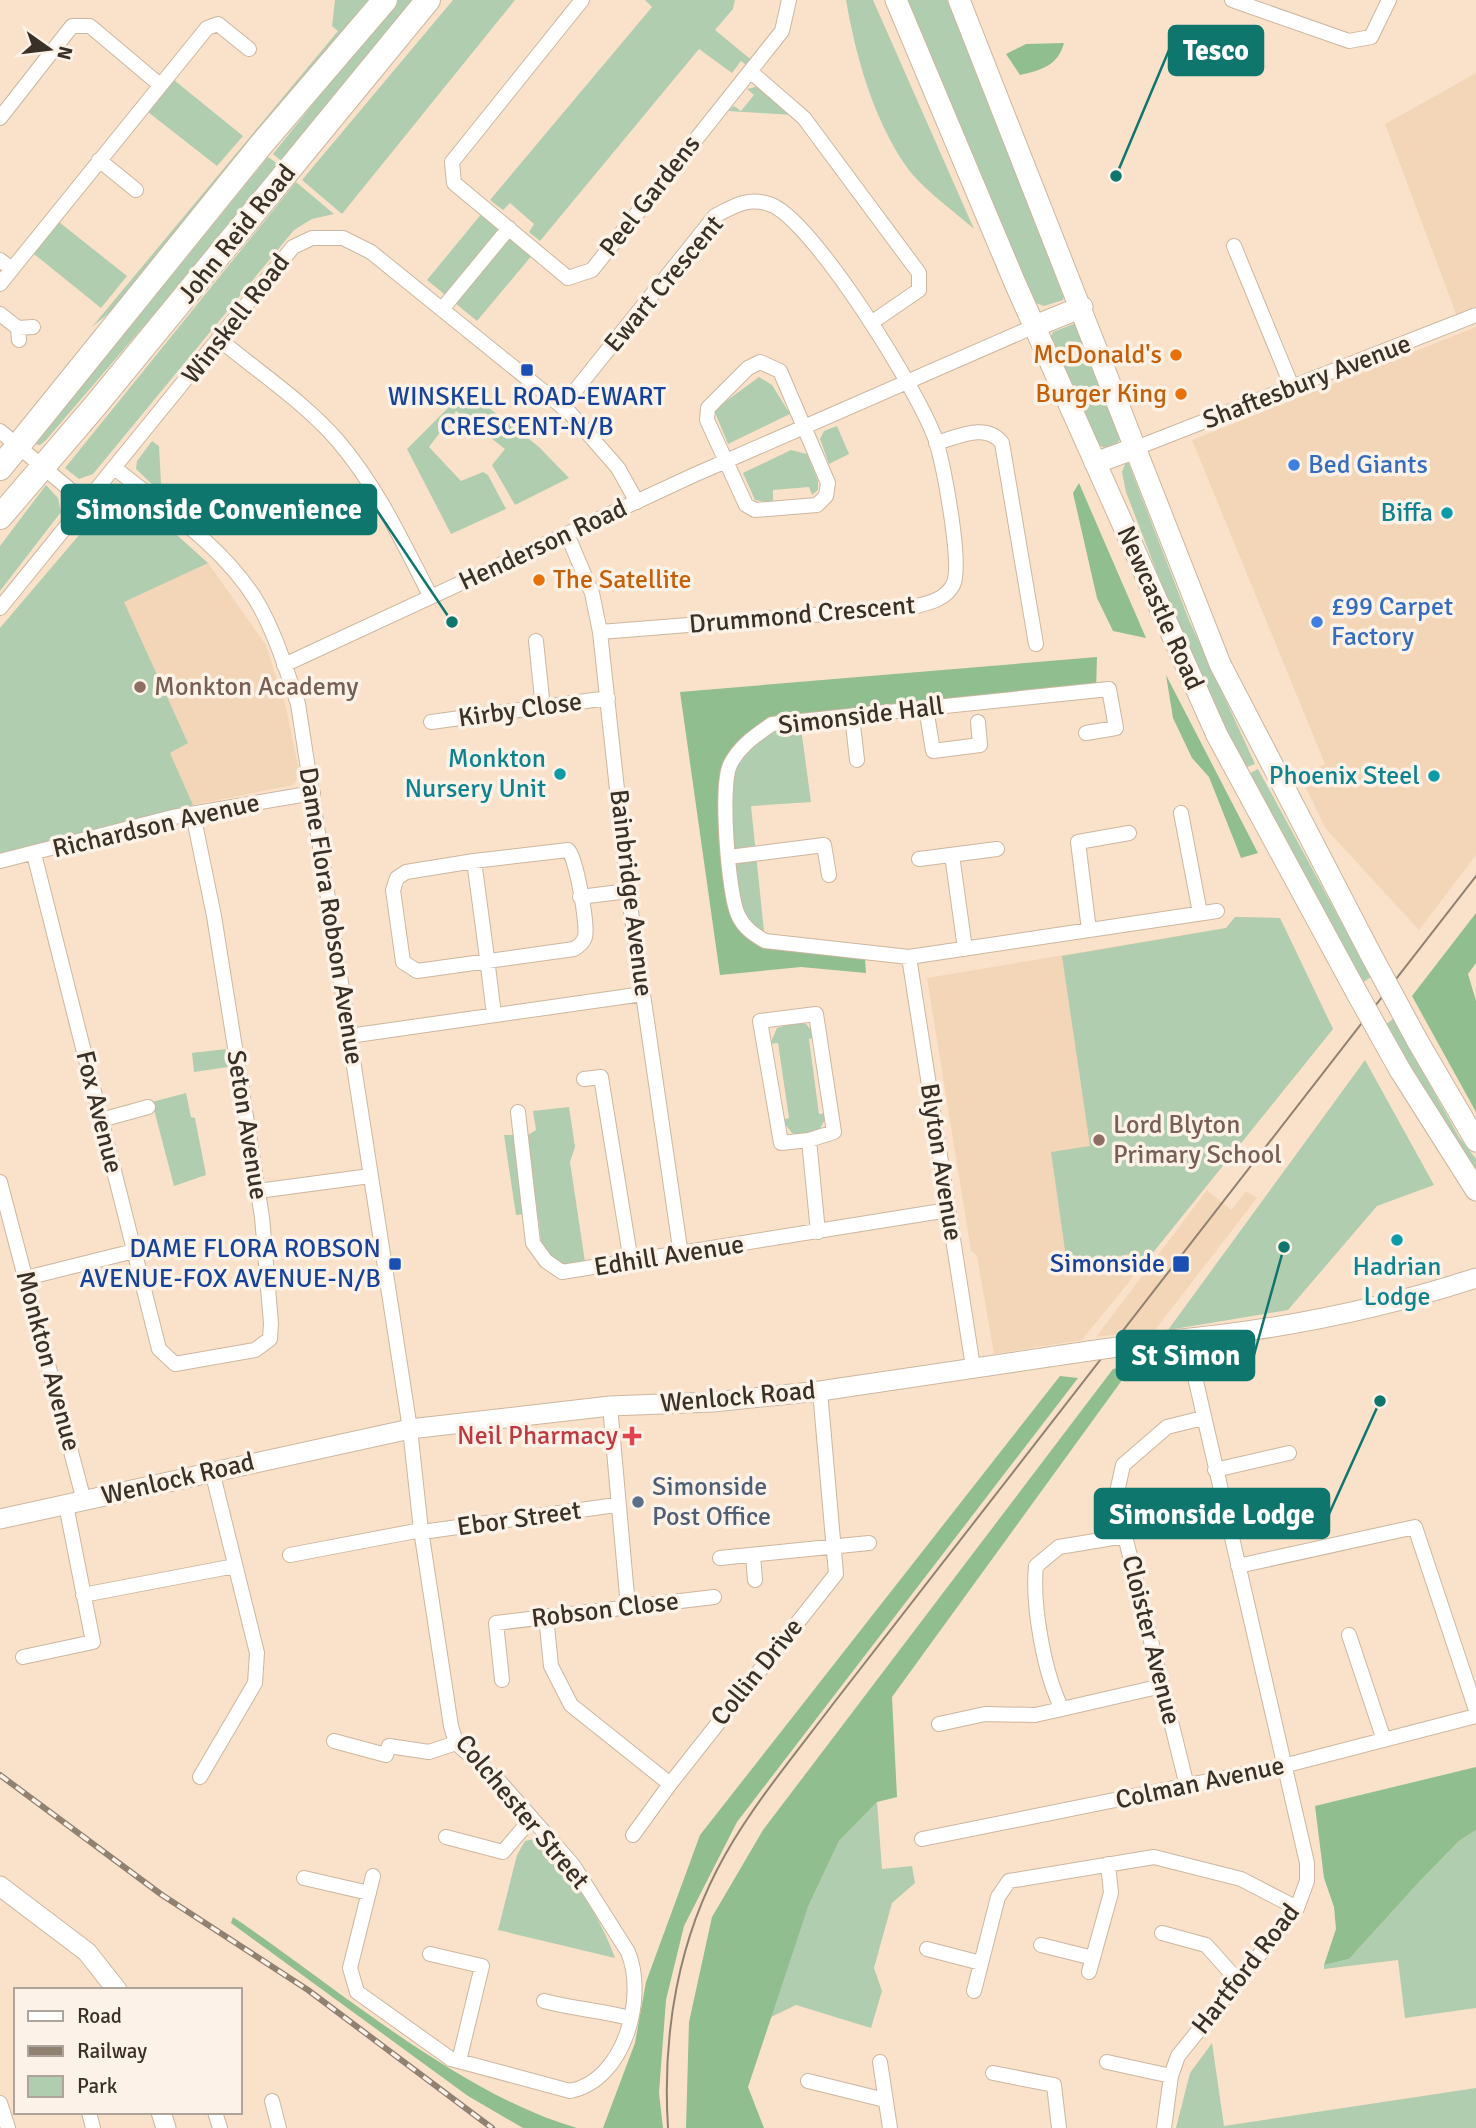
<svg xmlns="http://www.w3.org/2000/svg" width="1476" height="2128" viewBox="0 0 1476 2128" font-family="Signika,sans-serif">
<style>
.built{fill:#f3d6b8}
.green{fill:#b1cdaf}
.forest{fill:#90be8e}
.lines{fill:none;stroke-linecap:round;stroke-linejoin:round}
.street-casing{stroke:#cdb69f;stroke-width:16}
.secondary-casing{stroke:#cdb69f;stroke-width:21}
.primary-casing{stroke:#cdb69f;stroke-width:23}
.highway-casing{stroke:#cdb69f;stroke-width:26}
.street{stroke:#fff;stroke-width:14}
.secondary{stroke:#fff;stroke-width:19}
.primary{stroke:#fff;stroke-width:21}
.highway{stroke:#fff;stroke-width:24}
.tram{stroke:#918171;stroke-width:2}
.rail-casing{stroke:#918171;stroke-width:6}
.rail{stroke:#fcf2e8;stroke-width:3.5;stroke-dasharray:10;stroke-linecap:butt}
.secondary-bridge-casing{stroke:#cdb69f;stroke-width:21;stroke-linecap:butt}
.primary-bridge-casing{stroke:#cdb69f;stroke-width:23;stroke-linecap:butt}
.secondary-bridge{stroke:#fff;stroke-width:19}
.primary-bridge{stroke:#fff;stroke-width:21}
.food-dot{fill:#e8710a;stroke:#fcf2e8;stroke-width:2.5}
.transit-dot{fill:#1a4fb4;stroke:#fcf2e8;stroke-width:2.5}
.shop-dot{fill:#3f7fe0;stroke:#fcf2e8;stroke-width:2.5}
.culture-dot{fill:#0f9aa8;stroke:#fcf2e8;stroke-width:2.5}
.education-dot{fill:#8d6e63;stroke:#fcf2e8;stroke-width:2.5}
.health-dot{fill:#e0444e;stroke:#fcf2e8;stroke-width:2.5}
.service-dot{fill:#5c6f8a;stroke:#fcf2e8;stroke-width:2.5}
.labels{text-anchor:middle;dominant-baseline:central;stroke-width:7;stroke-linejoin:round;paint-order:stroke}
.street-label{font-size:26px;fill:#393027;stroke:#fcf2e8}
.food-label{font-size:26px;fill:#c56008;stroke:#fcf2e8;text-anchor:end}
.transit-label{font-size:26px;fill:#164399;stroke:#fcf2e8;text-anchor:end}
.shop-label{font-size:26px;fill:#366cbe;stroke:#fcf2e8;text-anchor:start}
.culture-label{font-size:26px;fill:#0d838f;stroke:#fcf2e8;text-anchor:end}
.education-label{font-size:26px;fill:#785e54;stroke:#fcf2e8;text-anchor:start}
.health-label{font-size:26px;fill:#be3a42;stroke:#fcf2e8;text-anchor:end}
.service-label{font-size:26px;fill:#4e5e75;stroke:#fcf2e8;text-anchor:start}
.leader{fill:none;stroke:#0f766e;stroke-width:2.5}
.callout-dot{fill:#0f766e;stroke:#fcf2e8;stroke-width:2.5}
.callout{fill:#0f766e;stroke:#0f766e;stroke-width:2.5}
.callout-label{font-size:28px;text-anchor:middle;font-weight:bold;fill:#fff}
</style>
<rect width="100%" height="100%" fill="#fae2ca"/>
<!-- built -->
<path class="built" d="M1476 73V306L1456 314 1385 124Z
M1476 327V855L1419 930 1326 829 1300 776 1325 764 1192 440Z
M120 494 139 501 208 563 266 645 286 707 300 775 293 785 193 805 2 855 0 628 109 500Z
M1235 917 1280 918 1333 1029 1082 1340 994 1354 977 1256 971 1251 927 978 1226 928Z
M1207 1190 1231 1210 1246 1191 1257 1198 1155 1330 1096 1337Z"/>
<!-- green -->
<path class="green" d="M335 0H375L120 304 92 327 338 31 332 26Z
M396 0H417L285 164 273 154Z
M453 0H515L342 214 302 180Z
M645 0H735L733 9 715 30 754 62 749 67 741 61 732 73 699 49 540 241 529 232 534 224 510 203 503 210 490 200 652 7Z
M846 0H873L974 229C954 211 921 188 906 166 873 118 856 57 846 0Z
M904 0H947L1066 284 1063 300 1044 306 1033 302Z
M174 80 243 136 217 166 148 112Z
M756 87 760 88 793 115 728 111 734 106 741 111 754 95 747 89Z
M268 157 281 166 46 440 40 445 35 444Z
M296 182 334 214 312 219 294 230 93 474 79 479 65 468Z
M483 212 533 254 477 321 427 280Z
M59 222 127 276 101 308 34 254Z
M1076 323 1123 436 1117 443 1105 448 1094 443 1050 338 1053 332Z
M759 377 772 385 790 414 728 444 714 410Z
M466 390 539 447 569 478 515 505 492 465 505 449 456 411 429 447 461 481 483 472 488 475 506 509 451 534 407 449Z
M837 426 849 454 829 464 820 439 824 431Z
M152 441 159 446 161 483 157 489 136 469 137 461Z
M791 450 807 454 818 481V490L812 495 809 487 773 490V503L755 500 743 473Z
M1127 459 1189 620 1255 764 1242 769 1184 643 1126 492 1122 472Z
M46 485 58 498 61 512 0 591V546Z
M120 494 139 501 208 563 124 602 188 743 170 753 193 805 0 854V628L109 500Z
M800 721 811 802 751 806 765 941 737 913 724 797 738 750 772 724Z
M1258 769 1371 977 1362 983 1245 776Z
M1235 917 1280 918 1333 1029 1135 1275 1131 1254 1067 1264 1051 1152 1090 1146 1062 956 1226 928Z
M1393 1019 1459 1137 1476 1159V1179L1385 1025Z
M797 1022 806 1024 817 1037 809 1039 819 1114 828 1113 819 1131 801 1135 792 1133 782 1120 789 1118 778 1043 770 1044 777 1028Z
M226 1049 228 1067 194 1072 192 1053Z
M1365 1060 1434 1185 1377 1206 1288 1310 1168 1330Z
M186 1093 191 1117 195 1118 206 1175 174 1186 152 1102Z
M569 1107 575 1147 570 1162 585 1262 560 1265 542 1248 528 1140V1135L536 1130 533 1111Z
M504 1135H514L527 1214 516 1215Z
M877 1802 882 1869 912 1866 915 1883 892 1903 874 1968 882 1991 871 2028 796 2005 769 2018 808 1907 839 1841Z
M1476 1830V2008L1405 2018 1398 1960 1324 1969V1965L1349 1959 1421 1880 1459 1841Z
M538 1838C570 1873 599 1913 615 1958L498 1930 517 1855 525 1841Z
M1212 2043 1224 2126 1476 2088V2128H1176L1190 2073Z"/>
<!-- forest -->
<path class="forest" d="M1064 43C1058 66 1041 70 1020 75L1006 54 1026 44Z
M1079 483 1146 638 1113 631 1097 598 1073 493Z
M1097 657 1096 691 772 724 728 767 737 913 765 941 865 959 866 973 801 967 720 975 680 692Z
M1166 675 1258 853 1241 858 1209 777 1192 758 1173 718Z
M1476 913V963L1468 974 1476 1001V1112L1412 996Z
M1133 1365 892 1697 897 1797 877 1802 839 1841 808 1907 748 2087 764 2128H686L689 2022 712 1917 763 1830 1113 1369Z
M1060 1376 1078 1378 737 1822 684 1926 666 2000 659 2093 663 2128H603L635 2043 646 1982 700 1835Z
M1476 1767V1830L1459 1841 1421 1880 1349 1959 1324 1965 1336 1929 1334 1907 1324 1878 1315 1806Z
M233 1917C335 1986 459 2094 577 2128H523L468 2096 231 1923Z"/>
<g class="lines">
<!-- street casing -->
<g class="street-casing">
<path id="street" d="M582 0 452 162 454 183 568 278 592 270 782 31 789 0
M1232 0 1349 41 1371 37 1389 0
M751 72 804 118 919 273V290L871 323
M0 118 72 26H90L160 85
M99 160 136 190
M1234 246 1292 387
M0 260 12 269
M0 284 207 28 218 24 249 49
M443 308 509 228
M0 314 18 328
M19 340 18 328 33 327
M220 340C260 373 305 403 338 441 378 488 403 543 431 597
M760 362 780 371 828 483 826 496 817 505 755 510 746 505 707 420 708 408 748 368Z
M562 407 715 216C734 206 748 197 769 204 811 216 924 399 937 444 944 469 963 566 953 585 945 600 928 603 913 607L600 632
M0 431 74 493 92 495
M936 443C958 437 986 422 1002 443L1036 644
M1136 448 1476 315
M116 469C164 508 223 546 256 600 275 632 286 669 298 704L410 1429 421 1530 451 1726 456 1743 499 1781 573 1865 628 1952C647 1998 624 2081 570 2091L451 2059 357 1992 350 1968 373 1876
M567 534 592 593 600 632 628 891 681 1255
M0 608 293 247 312 238H343L371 252 570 413 618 468 637 502
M536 641 543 708
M284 665 694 475 1035 326
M926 708 933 751 980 745 978 722
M852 716 857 760
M431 722 608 698
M1086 733 1116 728 1109 689 772 724C755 736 739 746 730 765 720 786 728 893 738 915 744 928 753 934 765 941L909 957 1217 911
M1181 813 1200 913
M34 854 159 1349 175 1364 255 1350 270 1339 271 1323 262 1217 214 916 193 814
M952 855 965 949
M729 857 824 845 829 875
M919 859 997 849
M0 861 173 817 313 793
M474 861 406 872 397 878 393 890 403 962 417 971 574 949C579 946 583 943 585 937 588 925 576 856 568 850L474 861C481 912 488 964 494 1015
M580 897 628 891
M1089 930 1078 842 1129 833
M909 957 973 1367
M349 1036 643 994
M584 1079 601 1077 631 1262
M518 1112 533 1243 546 1261 562 1272 948 1210
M101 1120 148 1107
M809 1140 834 1132 816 1014 760 1021 781 1143 809 1140 818 1232
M0 1182 84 1501
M258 1191 370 1176
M26 1278 134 1251
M610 1406 628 1607
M1215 1470 1289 1453
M422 1532 616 1505
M1125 1536 1059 1547 1036 1566C1032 1605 1044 1673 1062 1709L1162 1686
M290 1555 421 1530
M753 1555 755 1580
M720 1558 869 1543
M1238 1566 1415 1527 1476 1710
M83 1595 235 1566
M546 1616 551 1666 571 1705 670 1784 836 1574 820 1391
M1349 1635 1384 1740
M23 1657 93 1642 66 1505
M502 1680 496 1623 714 1597
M939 1724 985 1714 1035 1715 1062 1709
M334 1741 386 1755 389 1746 429 1752 456 1743
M200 1777 255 1683 257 1653 212 1471
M1187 1786 1125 1536 1117 1492 1123 1465 1167 1427 1203 1418
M633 1835 670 1784
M446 1837 503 1852 532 1818
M922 1839 1283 1766 1476 1716
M304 1878 369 1893
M1162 1933 1206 1945 1239 1982
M1041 1945 1093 1958
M927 1949 981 1963
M430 1954 482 1966 459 2061
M1089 1972 1111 1893 1108 1864
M974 1991 998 1897 1009 1881 1154 1857 1241 1879 1297 1908
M544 2001C573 2009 600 2010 629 2018
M880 2062 890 2128
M1107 2062 1171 2076
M993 2073 1054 2085 1059 2128
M808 2081 885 2100
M272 2101 279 2128
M0 2103 8 2128
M89 2112 93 2128
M215 2112 220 2128
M1164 2128 1171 2076 1178 2056 1297 1908 1307 1881V1863L1186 1338"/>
</g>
<!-- secondary casing -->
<g class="secondary-casing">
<path id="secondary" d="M1160 1341C1266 1332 1375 1311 1476 1278
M0 1519 410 1429 610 1406 713 1402 820 1391 1089 1351
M0 1886 87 1952 117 1990
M161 2112 166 2128"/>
</g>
<!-- primary casing -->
<g class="primary-casing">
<path id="primary" d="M896 0 1015 283 1217 735 1358 995
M959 0 1220 664 1370 953
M1035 326 1082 307
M1095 463 1136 448
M1418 1042 1476 1141
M1400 1070 1476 1190"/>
</g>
<!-- highway casing -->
<g class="highway-casing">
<path id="highway" d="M0 468 260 146 385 0
M0 517 95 406 428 0"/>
</g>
<!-- street -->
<use href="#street" class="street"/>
<!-- secondary -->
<use href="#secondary" class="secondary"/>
<!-- primary -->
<use href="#primary" class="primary"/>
<!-- highway -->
<use href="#highway" class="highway"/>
<!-- tram -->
<path class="tram" d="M668 2128C662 2034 678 1938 725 1855 755 1802 796 1753 833 1704L1476 876"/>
<!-- rail casing -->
<g class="rail-casing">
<path id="rail" d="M0 1775 162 1895 308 1990 492 2128"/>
</g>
<!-- rail -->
<use href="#rail" class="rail"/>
<!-- secondary-bridge casing -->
<g class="secondary-bridge-casing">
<path id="secondary-bridge" d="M1089 1351 1160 1341"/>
</g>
<!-- primary-bridge casing -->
<g class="primary-bridge-casing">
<path id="primary-bridge" d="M1370 953 1418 1042
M1358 995 1400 1070"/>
</g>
<!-- secondary-bridge -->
<use href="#secondary-bridge" class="secondary-bridge"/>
<!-- primary-bridge -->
<use href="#primary-bridge" class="primary-bridge"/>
</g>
<!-- markers -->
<g class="food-dot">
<circle cx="1176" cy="355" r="7"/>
<circle cx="1181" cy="394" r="7"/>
<circle cx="539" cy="580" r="7"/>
</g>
<g class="transit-dot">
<rect x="520" y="363" width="14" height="14" rx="3.5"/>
<rect x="388" y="1257" width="14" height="14" rx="3.5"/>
<rect x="1172" y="1255" width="18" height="18" rx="3.5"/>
</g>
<g class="shop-dot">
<circle cx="1294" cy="465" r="7"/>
<circle cx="1317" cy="622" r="7"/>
</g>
<g class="culture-dot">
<circle cx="1447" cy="513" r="7"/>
<circle cx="560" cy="774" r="7"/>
<circle cx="1434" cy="776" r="7"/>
<circle cx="1397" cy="1240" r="7"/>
</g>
<g class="education-dot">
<circle cx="140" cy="687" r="7"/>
<circle cx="1099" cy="1140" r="7"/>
</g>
<path class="health-dot" d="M628.5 1425.5h7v7h7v7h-7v7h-7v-7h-7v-7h7z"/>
<circle class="service-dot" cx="638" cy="1502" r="7"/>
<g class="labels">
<!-- street labels -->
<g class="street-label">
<text transform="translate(650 196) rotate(-52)">Peel Gardens</text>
<text transform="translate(237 234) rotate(-51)">John Reid Road</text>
<text transform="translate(664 284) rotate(-50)">Ewart Crescent</text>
<text transform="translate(236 319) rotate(-52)">Winskell Road</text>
<text transform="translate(1307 382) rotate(-21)">Shaftesbury Avenue</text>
<text transform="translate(543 545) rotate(-25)">Henderson Road</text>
<text transform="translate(1160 608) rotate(66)">Newcastle Road</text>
<text transform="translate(802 615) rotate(-5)">Drummond Crescent</text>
<text transform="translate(520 710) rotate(-8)">Kirby Close</text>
<text transform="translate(861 716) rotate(-7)">Simonside Hall</text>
<text transform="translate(156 826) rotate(-13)">Richardson Avenue</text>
<text transform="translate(631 893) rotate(83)">Bainbridge Avenue</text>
<text transform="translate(331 916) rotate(81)">Dame Flora Robson Avenue</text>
<text transform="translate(99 1112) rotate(76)">Fox Avenue</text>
<text transform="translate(247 1125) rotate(81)">Seton Avenue</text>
<text transform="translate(941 1162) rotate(81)">Blyton Avenue</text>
<text transform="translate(669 1256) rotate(-9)">Edhill Avenue</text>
<text transform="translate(48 1361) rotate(75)">Monkton Avenue</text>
<text transform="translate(738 1397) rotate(-5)">Wenlock Road</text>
<text transform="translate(178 1479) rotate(-13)">Wenlock Road</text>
<text transform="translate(519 1519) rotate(-8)">Ebor Street</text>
<text transform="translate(605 1610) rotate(-7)">Robson Close</text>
<text transform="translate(1151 1640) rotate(76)">Cloister Avenue</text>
<text transform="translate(757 1672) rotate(-51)">Collin Drive</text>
<text transform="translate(1200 1783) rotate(-12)">Colman Avenue</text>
<text transform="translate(522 1812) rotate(50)">Colchester Street</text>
<text transform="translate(1246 1969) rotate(-52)">Hartford Road</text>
</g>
<!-- food labels -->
<g class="food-label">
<text x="1162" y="355">McDonald's</text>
<text x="1167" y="394">Burger King</text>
<text x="553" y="580" text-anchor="start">The Satellite</text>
</g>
<!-- transit labels -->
<g class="transit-label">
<text x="527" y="397" text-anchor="middle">WINSKELL ROAD-EWART<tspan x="527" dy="30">CRESCENT-N/B</tspan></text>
<text x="381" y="1249">DAME FLORA ROBSON<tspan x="381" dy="30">AVENUE-FOX AVENUE-N/B</tspan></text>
<text x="1165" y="1264">Simonside</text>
</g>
<!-- shop labels -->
<g class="shop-label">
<text x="1308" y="465">Bed Giants</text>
<text x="1331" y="607">£99 Carpet<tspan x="1331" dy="30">Factory</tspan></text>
</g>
<!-- culture labels -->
<g class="culture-label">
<text x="1433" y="513">Biffa</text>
<text x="546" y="759">Monkton<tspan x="546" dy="30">Nursery Unit</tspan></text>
<text x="1420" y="776">Phoenix Steel</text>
<text x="1397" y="1267" text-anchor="middle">Hadrian<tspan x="1397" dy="30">Lodge</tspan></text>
</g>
<!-- education labels -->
<g class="education-label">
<text x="154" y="687">Monkton Academy</text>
<text x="1113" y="1125">Lord Blyton<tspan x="1113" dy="30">Primary School</tspan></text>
</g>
<!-- health labels -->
<g class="health-label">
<text x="618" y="1436">Neil Pharmacy</text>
</g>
<!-- service labels -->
<g class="service-label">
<text x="652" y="1487">Simonside<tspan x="652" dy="30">Post Office</tspan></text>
</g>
</g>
<!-- callouts -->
<path class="leader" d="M1116 176L1169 50M452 622L376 509M1284 1247L1254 1355M1380 1401L1329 1514"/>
<g class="callout-dot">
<circle cx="1116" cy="176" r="7"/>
<circle cx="452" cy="622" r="7"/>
<circle cx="1284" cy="1247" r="7"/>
<circle cx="1380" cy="1401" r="7"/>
</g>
<g class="callout">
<rect x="1169" y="26" width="94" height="49" rx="7"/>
<rect x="62" y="485" width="314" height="49" rx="7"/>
<rect x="1117" y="1331" width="137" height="49" rx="7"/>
<rect x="1095" y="1489" width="234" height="49" rx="7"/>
</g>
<g class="callout-label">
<text x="1216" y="60">Tesco</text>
<text x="219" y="519">Simonside Convenience</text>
<text x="1186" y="1365">St Simon</text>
<text x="1212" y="1524">Simonside Lodge</text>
</g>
<!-- legend -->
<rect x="14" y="1988" width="228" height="126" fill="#fcf2e8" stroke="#aea49b" stroke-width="2"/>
<rect x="28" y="2011" width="35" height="10" fill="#ffffff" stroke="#aea49b" stroke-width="2"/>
<text x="77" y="2023" font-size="21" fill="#393027">Road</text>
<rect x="28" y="2046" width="35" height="10" fill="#918171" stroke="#aea49b" stroke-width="2"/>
<text x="77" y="2058" font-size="21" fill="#393027">Railway</text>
<rect x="28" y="2076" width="35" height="21" fill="#b1cdaf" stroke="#aea49b" stroke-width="2"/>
<text x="77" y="2093" font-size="21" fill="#393027">Park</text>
<!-- north arrow -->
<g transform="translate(49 49) rotate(104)" stroke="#fcf2e8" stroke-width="5" paint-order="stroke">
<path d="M0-5L12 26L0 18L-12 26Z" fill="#393027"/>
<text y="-10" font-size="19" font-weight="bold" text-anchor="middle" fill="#393027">N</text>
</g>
</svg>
